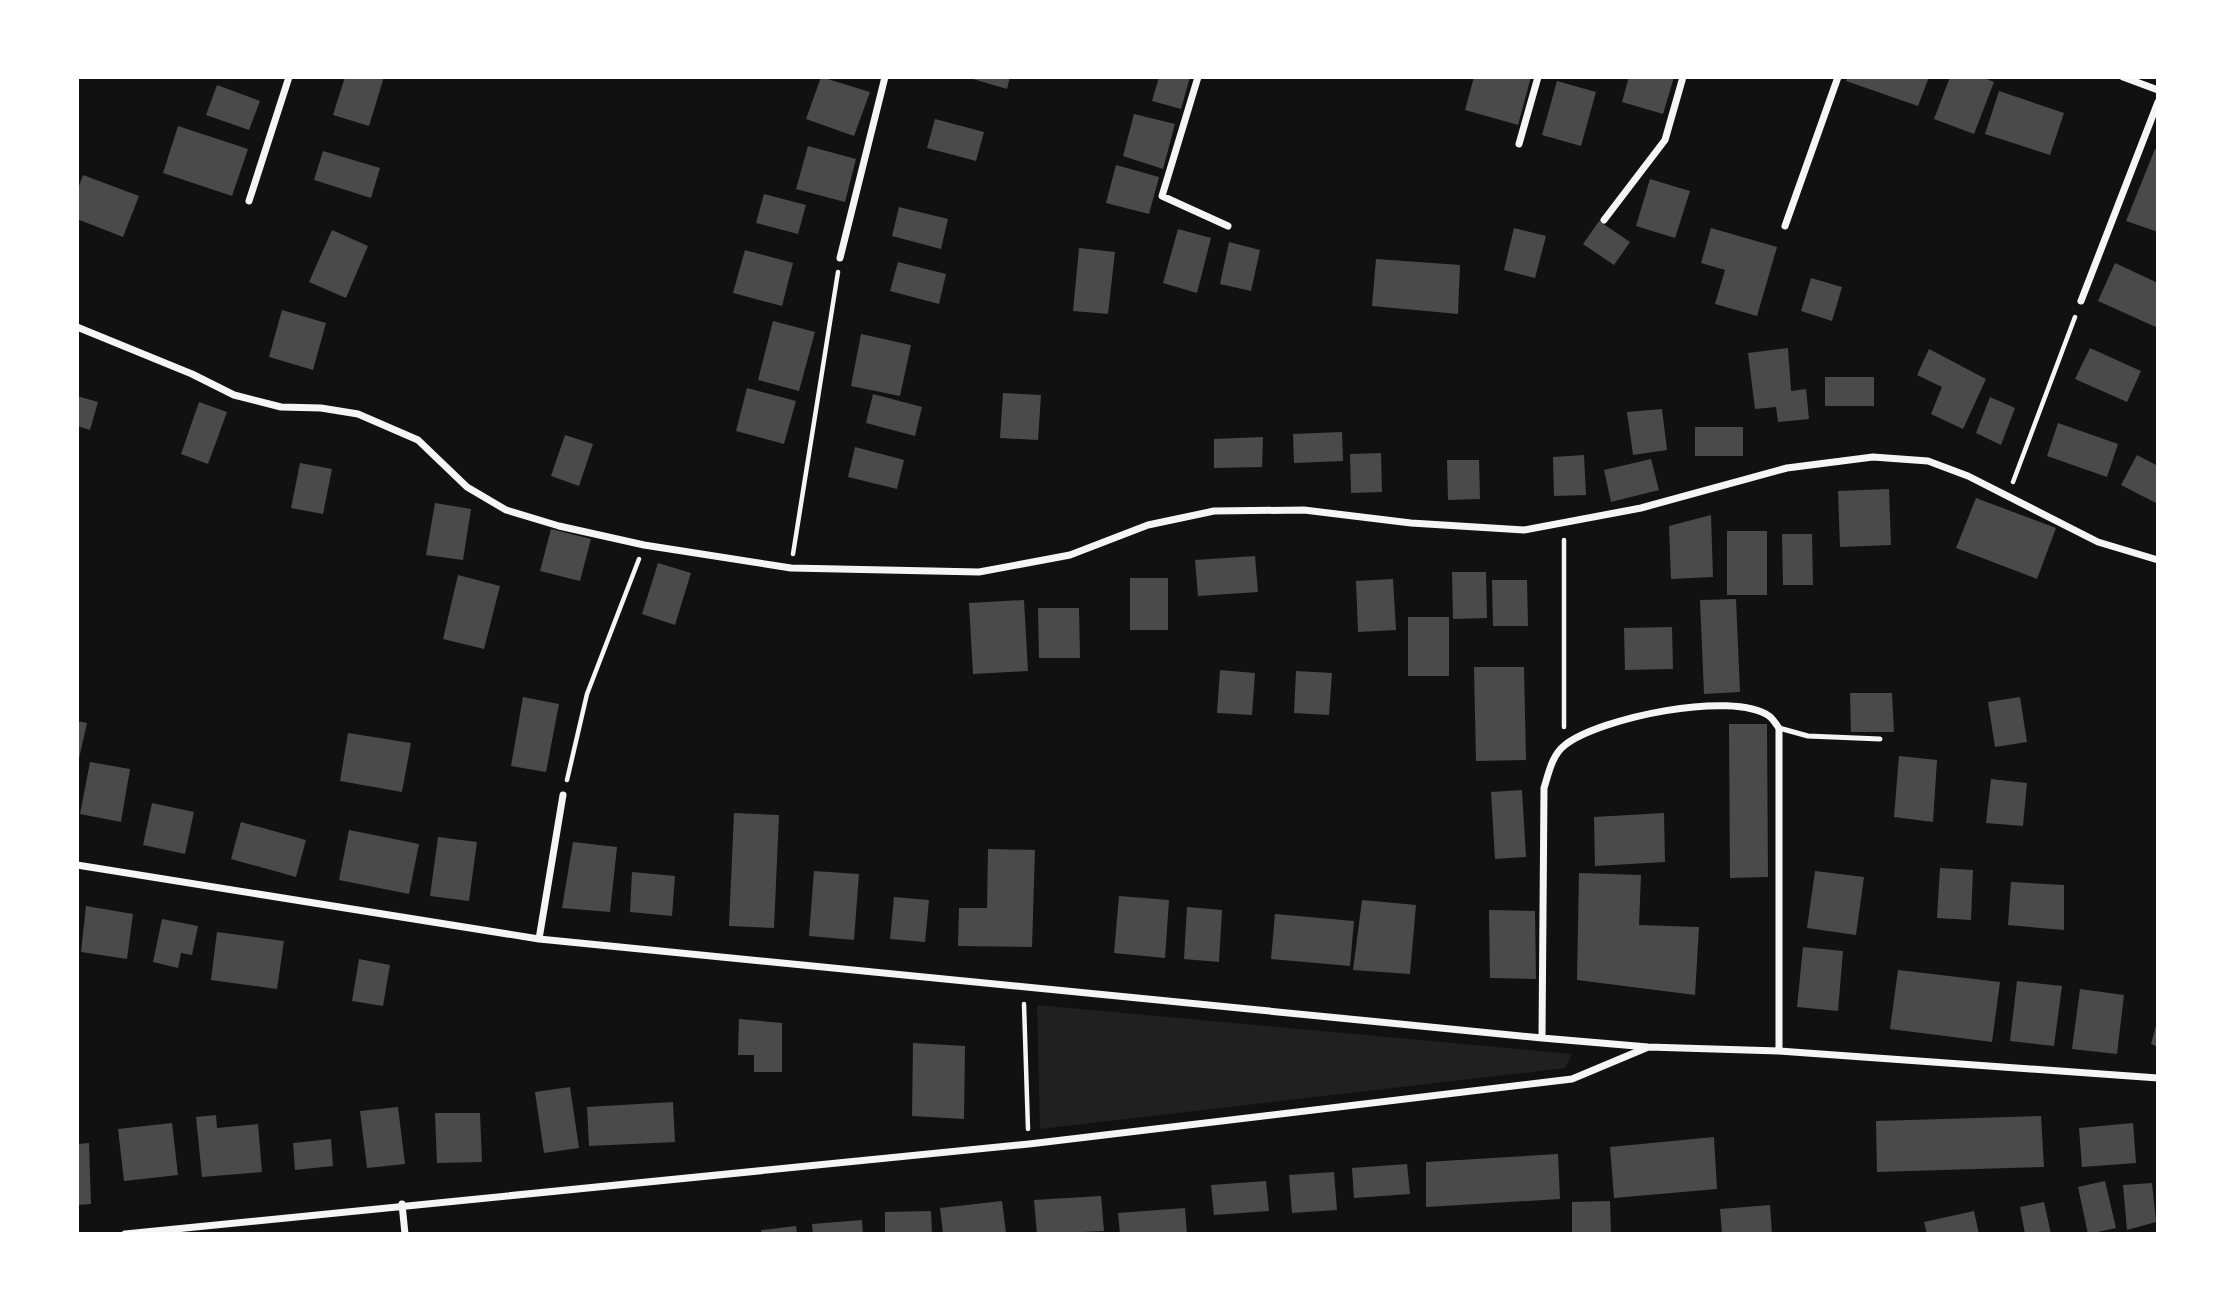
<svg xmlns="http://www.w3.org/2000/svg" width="2235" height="1311" viewBox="0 0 2235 1311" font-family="'IBM Plex Sans',sans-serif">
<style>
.green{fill:#202020}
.building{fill:#4a4a4a}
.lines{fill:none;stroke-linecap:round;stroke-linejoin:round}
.path{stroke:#f5f5f5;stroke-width:4.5}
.service{stroke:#f5f5f5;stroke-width:5}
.minor{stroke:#f5f5f5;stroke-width:7}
</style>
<rect width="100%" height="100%" fill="#111"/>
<!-- green -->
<path class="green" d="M1037 1005 1572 1054 1565 1068 1040 1129Z"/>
<!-- building -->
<path class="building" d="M345 77H384L369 126 333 115Z
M821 77 870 92 854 136 806 119Z
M966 77H1010L1007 89Z
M1159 77H1190L1181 109 1152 101Z
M1474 77H1531L1518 125 1465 110Z
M1629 77H1674L1663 114 1622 102Z
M1848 77H1929L1918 106 1846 81Z
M1950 77H1982L1994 82 1974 134 1934 119Z
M1557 81 1596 92 1581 146 1542 135Z
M217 85 260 101 249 130 206 115Z
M1999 91 2064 113 2050 155 1985 134Z
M1134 114 1175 124 1163 169 1123 156Z
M935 119 984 132 976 161 927 148Z
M178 126 248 149 232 196 163 173Z
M808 146 856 159 845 202 796 189Z
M2155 149 2158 150V232L2126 221Z
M323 151 380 168 371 198 314 180Z
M1116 165 1159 177 1149 214 1106 203Z
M83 175 139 196 123 237 77 219V191Z
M1650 179 1690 191 1675 238 1636 226Z
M764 194 806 205 798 234 756 223Z
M899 207 948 219 941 249 892 236Z
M1599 221 1630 242 1614 265 1583 244Z
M1514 228 1546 236 1535 278 1504 270Z
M1711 228 1777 247 1757 316 1715 304 1725 270 1701 263Z
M1178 229 1211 238 1197 293 1163 283Z
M332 230 368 246 346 298 309 282Z
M1229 242 1260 250 1251 291 1220 284Z
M1079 248 1115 252 1108 314 1073 311Z
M745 250 793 263 782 306 733 293Z
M1376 259 1460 265 1458 314 1372 306Z
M898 262 946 274 939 304 890 291Z
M2115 263 2158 283V328L2098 301Z
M1811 278 1842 287 1832 321 1801 311Z
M282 310 326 323 313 370 269 357Z
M773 321 815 332 799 391 758 380Z
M861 334 911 345 900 396 851 386Z
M1788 348 1791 391 1806 389 1809 419 1778 422 1776 407 1755 409 1748 353Z
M2090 348 2141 371 2127 402 2075 379Z
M1929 349 1986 379 1963 429 1931 414 1942 387 1917 375Z
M1825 377H1874V406H1825Z
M747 388 796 401 784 444 736 431Z
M1003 393 1041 395 1038 440 1000 438Z
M873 394 922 407 915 436 866 423Z
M77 396 98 402 90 430 77 426Z
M1990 397 2015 408 2001 445 1976 433Z
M199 402 227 412 208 464 181 454Z
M1662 409 1667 450 1633 455 1627 412Z
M2058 423 2118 444 2107 477 2047 456Z
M1695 427H1743V456H1695Z
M1342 432 1343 461 1294 463 1293 434Z
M565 435 593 444 579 486 551 476Z
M1263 437 1262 467 1214 468V439Z
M855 447 904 460 897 489 848 477Z
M1381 453 1382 492 1351 493 1350 454Z
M1584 455 1586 495 1554 496 1553 457Z
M2137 455 2158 466V504L2121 485Z
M1651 459 1659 490 1611 502 1604 470Z
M1447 460H1479L1480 499 1448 500Z
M300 463 332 469 323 514 291 508Z
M1889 489 1891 545 1840 547 1838 491Z
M1976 498 2056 528 2037 579 1956 548Z
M435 503 471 509 463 560 426 555Z
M1711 515 1713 577 1671 579 1669 526Z
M551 529 591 539 580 581 540 571Z
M1727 531H1767V595H1727Z
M1782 534H1812L1813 585H1783Z
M1255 556 1258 592 1198 596 1195 560Z
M658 563 691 573 675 625 642 614Z
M1452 572H1486L1487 618 1453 619Z
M458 575 500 586 484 649 443 639Z
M1130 578H1168V630H1130Z
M1393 579 1396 630 1358 632 1356 581Z
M1492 580H1527L1528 626H1493Z
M1736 599 1740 692 1704 694 1700 600Z
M1024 600 1028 671 973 674 969 603Z
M1038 608H1079L1080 658H1039Z
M1408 617H1449V676H1408Z
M1672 627 1673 669 1625 670 1624 628Z
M1474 667H1524L1526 760 1476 761Z
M1220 670 1255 673 1252 715 1217 713Z
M1296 671 1332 673 1329 715 1294 713Z
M1850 693H1892L1894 732H1851Z
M523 697 559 704 546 772 511 766Z
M2020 697 2027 742 1995 747 1988 702Z
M77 721 87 723 78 763H77Z
M1729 724H1767L1768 877 1730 878Z
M348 733 411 743 402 792 340 781Z
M1899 756 1937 760 1933 822 1894 817Z
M90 762 130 769 121 822 80 814Z
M1991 779 2027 783 2023 826 1986 823Z
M1522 790 1526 857 1495 859 1491 792Z
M152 803 194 812 185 854 143 845Z
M734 813 779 815 774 928 729 926Z
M1664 813 1665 862 1595 866 1594 817Z
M241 822 306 840 296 877 231 859Z
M349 830 419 844 409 894 339 880Z
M438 837 477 842 469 901 430 896Z
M573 842 617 847 610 912 562 908Z
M988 849 1035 850 1032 947 958 946 959 908H987Z
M1940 868 1973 870 1971 920 1937 918Z
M814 871 859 874 854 940 809 936Z
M1815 871 1864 877 1856 935 1807 928Z
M632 872 675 876 672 916 630 912Z
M1579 873 1641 875 1639 925 1699 927 1695 995 1577 980Z
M2011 882 2064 885V930L2008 925Z
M1119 896 1169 900 1165 958 1114 953Z
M894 897 929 900 925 942 890 939Z
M1362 900 1416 905 1410 974 1353 970Z
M86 906 133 914 127 959 81 952Z
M1187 907 1222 910 1219 962 1184 959Z
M1489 910 1535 911 1536 979 1490 978Z
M1275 914 1354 921 1350 966 1271 959Z
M162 919 198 926 192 955 181 953 178 968 153 962Z
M217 932 284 941 277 989 211 980Z
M1803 947 1843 951 1838 1011 1797 1007Z
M359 959 390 965 383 1006 352 1001Z
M1898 970 2000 982 1992 1042 1890 1029Z
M2017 981 2062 986 2054 1046 2010 1041Z
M2080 989 2124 995 2117 1054 2072 1049Z
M2158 1018V1047L2151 1044Z
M739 1019 782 1023V1072H754V1055H738Z
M913 1043 965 1046 964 1119 912 1116Z
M570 1087 579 1148 544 1153 535 1092Z
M673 1102 675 1142 589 1146 587 1107Z
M398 1107 405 1164 367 1168 360 1111Z
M435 1113H480L482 1162 437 1163Z
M216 1115 217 1128 258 1124 262 1172 202 1177 196 1117Z
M2041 1116 2044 1167 1877 1172 1876 1121Z
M172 1123 178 1175 124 1181 118 1129Z
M2133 1123 2136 1163 2082 1167 2079 1128Z
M1714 1137 1717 1189 1614 1198 1610 1147Z
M331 1139 333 1166 295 1170 293 1143Z
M89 1143 91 1204 77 1205V1144Z
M1558 1154 1560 1199 1426 1207V1162Z
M1407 1164 1410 1194 1354 1198 1352 1168Z
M1334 1172 1337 1210 1292 1213 1289 1175Z
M1266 1181 1269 1211 1214 1215 1211 1185Z
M2105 1181 2116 1228 2088 1234 2078 1187Z
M2152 1183 2156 1222 2127 1230 2123 1185Z
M1101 1196 1104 1231 1037 1234 1034 1200Z
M1002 1201 1006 1233 943 1234 940 1208Z
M1610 1201 1611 1234H1572V1202Z
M2044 1202 2051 1234H2025L2020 1207Z
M1770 1205 1772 1234H1722L1720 1209Z
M1185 1208 1187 1234H1120L1118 1213Z
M931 1211 932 1234H885V1212Z
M1974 1211 1979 1234H1927L1924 1222Z
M862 1220 863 1234H813L812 1224Z
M796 1226 797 1234H762L761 1230Z"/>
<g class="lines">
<!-- path -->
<path class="path" d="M2013 482 2075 317
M793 554 838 272
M1564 727V540
M567 780 587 694 639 559
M1024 1004 1028 1129"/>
<!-- service -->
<path class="service" d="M1779 728 1808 736 1880 739"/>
<!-- minor -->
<path class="minor" d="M1198 77 1162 196 1228 226
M2123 77 2158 90
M1519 144 1538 77
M249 201 289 77
M1604 220 1665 140 1683 77
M1785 226 1838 77
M840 258 885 77
M2081 301 2158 102
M77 327 192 374 234 395 281 407 321 408 358 414 418 440 467 487 506 510 559 526 644 545 791 568 979 572 1070 555 1148 525 1214 511 1304 510 1411 523 1524 530 1641 508 1787 468 1873 457 1928 461 1968 476 2098 542 2158 560
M77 865 539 939 1542 1038 1648 1047 1779 1051 2158 1078
M539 939 563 795
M1542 1038 1544 788C1549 772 1552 755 1565 745 1599 718 1732 690 1769 716 1773 719 1776 724 1779 728V1051
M402 1204 405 1234
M125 1234 1029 1144 1572 1079 1646 1048"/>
</g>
<!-- border -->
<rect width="2235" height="1311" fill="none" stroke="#ffffff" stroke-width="158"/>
</svg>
